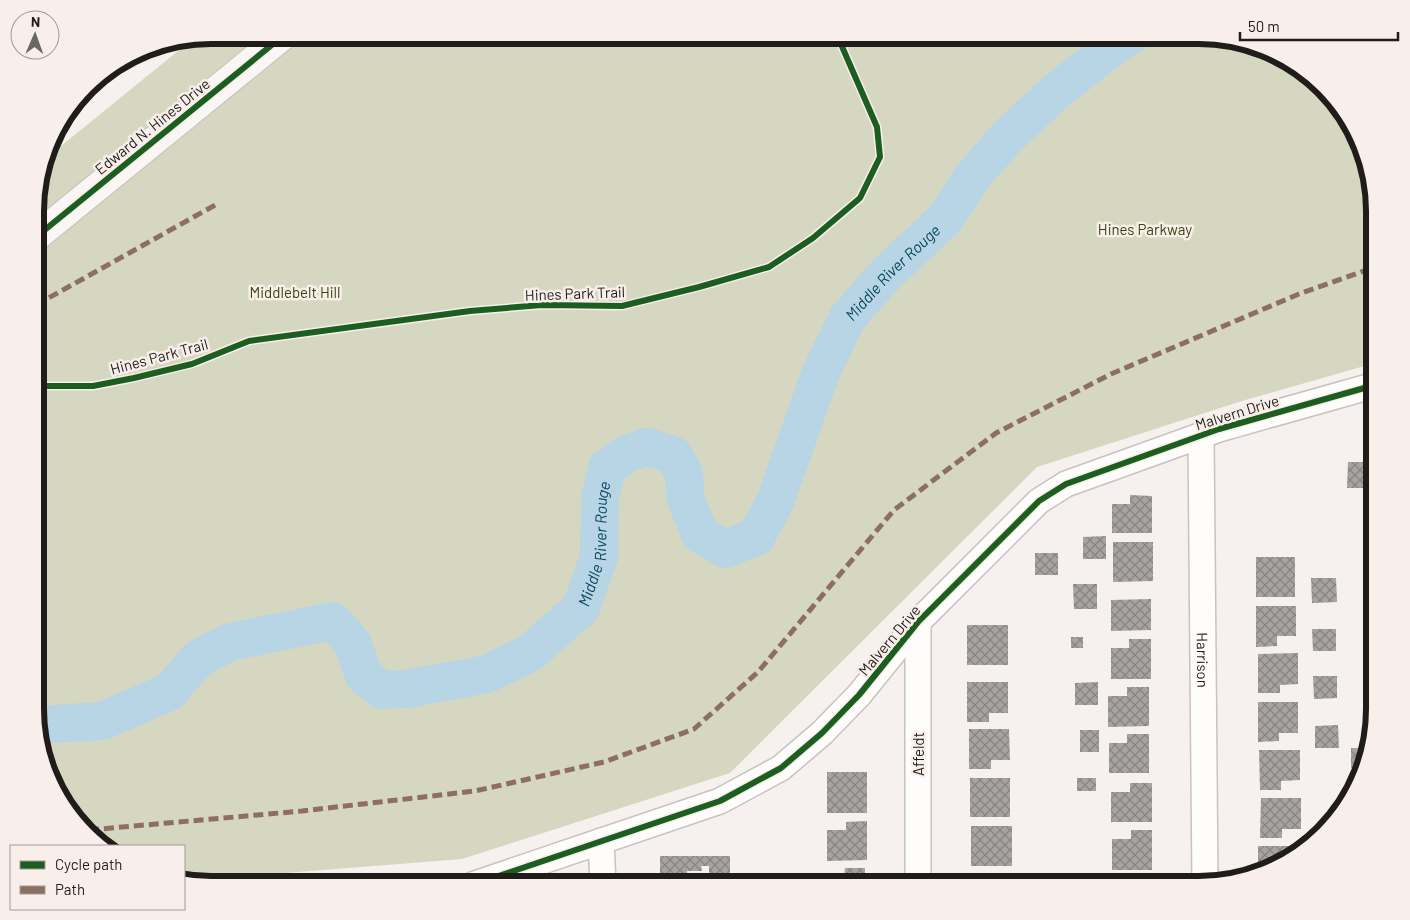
<svg xmlns="http://www.w3.org/2000/svg" width="1410" height="920" viewBox="0 0 1410 920" font-family="Barlow,sans-serif">
<style>
.green{fill:#d6d7c1}
.forest{fill:url(#forest-crowns)}
.lines{fill:none;stroke-linecap:round;stroke-linejoin:round}
.river{stroke:#b7d5e4;stroke-width:38}
.building{fill:url(#building-cross-hatch)}
.street-casing{stroke:#c7c3c1;stroke-width:28}
.secondary-casing{stroke:#c7c3c1;stroke-width:30}
.street{stroke:#fefdfc;stroke-width:25}
.secondary{stroke:#f9f6f3;stroke-width:28}
.quiet{stroke:#8d6e63;stroke-width:5;stroke-dasharray:10 5;stroke-linecap:butt}
.cycleway-casing{stroke:#f9efea;stroke-width:9}
.cycleway{stroke:#1b5e20;stroke-width:6}
.labels{text-anchor:middle;dominant-baseline:central;stroke-width:5;stroke-linejoin:round;paint-order:stroke}
.street-label{font-size:15px;fill:#1f1c1a;stroke:#f9efea}
.park-label{font-size:15px;fill:#3b4111;stroke:#f9efea}
.water-label{font-size:16px;font-style:italic;fill:#0b485e;stroke:#f9efea}
.rim{fill:none;stroke:#1f1c1a;stroke-width:6}
</style>
<defs>
<pattern id="forest-crowns" width="20" height="18" patternUnits="userSpaceOnUse" patternTransform="scale(1.25)"><rect width="20" height="18" fill="#d6d7c1"/><path d="M2 6a3 3 0 1 1 6 0M12 15a3 3 0 1 1 6 0" fill="none" stroke="#b7b8a5"/></pattern>
<pattern id="building-cross-hatch" width="8" height="8" patternUnits="userSpaceOnUse" patternTransform="scale(1.25)"><rect width="8" height="8" fill="#a7a3a3"/><path d="M0 0l8 8M0 8l8-8" fill="none" stroke="#878484"/></pattern>
</defs>
<rect width="100%" height="100%" fill="#f6f0ee"/>
<!-- green -->
<path class="green" d="M210 35H1200L1256 44 1297 65 1352 123 1375 199V363L1242 401 1037 467 730 773 462 859 184 881V846H104L59 798 36 732V188L45 159 194 38Z"/>
<!-- forest -->
<path class="forest" d="M154 46 101 88 85 91C99 73 132 50 154 46Z"/>
<g class="lines">
<!-- river -->
<path class="river" id="s1" d="M36 725 102 721 169 692 199 658 230 642 332 621 352 642 364 676 382 690 406 689 487 674 530 653 581 608 599 557 600 498 607 468 628 453 647 447 673 455 684 473 685 497 700 534 725 549 756 537 775 502 821 372 848 317 887 273 945 219 972 177 1008 136 1059 89 1116 44 1132 35"/>
</g>
<!-- building -->
<path class="building" d="M1348 462H1371V488H1347Z
M1130 495 1152 496V533H1112V504H1130Z
M1106 536V559H1083V537Z
M1113 542H1153V581L1113 582Z
M1035 553H1058V575H1035Z
M1256 557H1295V597H1256Z
M1311 578H1336L1337 602 1312 603Z
M1073 584H1097V609H1074Z
M1151 599V630L1111 631V600Z
M1256 606H1296V636H1277V646L1256 647Z
M967 625H1008V665H967Z
M1312 629H1336V651H1313Z
M1071 637H1083V648H1071Z
M1129 639H1151V679H1111V648H1129Z
M1298 653V684L1280 685V693H1258V654Z
M1313 676H1337V698L1314 699Z
M967 682H1008V713H989V722H967Z
M1098 682V705H1075V683Z
M1127 687H1149V726L1108 727V696H1127Z
M1258 702H1298V733H1279V741L1258 742Z
M1338 725 1339 748H1315V726Z
M969 729H1009L1010 760H991V769H969Z
M1080 730H1099V752H1080Z
M1127 734H1149V773H1109V743H1127Z
M1351 748H1365L1359 768H1351Z
M1259 750H1300V780L1281 781V790H1260Z
M827 772H867V813H827Z
M970 778H1010V817H970Z
M1077 778H1096V791H1077Z
M1130 783H1152V822H1111V792H1130Z
M1261 798H1301V829H1282V838H1260Z
M867 821V860L827 861V830H846V822Z
M971 826H1012V866H971Z
M1131 830H1152V870H1112V839H1131Z
M1258 846H1299V851L1287 862 1258 870Z
M660 856H730V877H709V866H701L702 871H687V885H660Z
M845 868H865V885H825V877H844Z
M971 874H1012V885H971Z
M1076 875H1090L1091 885H1076Z
M1114 877H1154V885H1114Z"/>
<g class="lines">
<!-- street casing -->
<g class="street-casing">
<g id="street">
<path id="s2" d="M1201 435 1205 885"/>
<path d="M601 841 603 885"/>
<path d="M472 885 720 801 781 768 822 733 859 695 918 622 1039 501 1066 484 1219 429 1375 385"/>
<path d="M918 885V622"/>
</g>
</g>
<!-- secondary casing -->
<g class="secondary-casing">
<path id="secondary" d="M36 237 284 35"/>
</g>
<!-- street -->
<use href="#street" class="street"/>
<!-- secondary -->
<use href="#secondary" class="secondary"/>
<!-- quiet -->
<path class="quiet" d="M36 305 217 204
M89 830 302 811 475 791 604 762 694 729 758 672 894 510 996 433 1111 374 1299 294 1375 267"/>
<!-- cycleway casing -->
<g class="cycleway-casing">
<path id="cycleway" d="M36 237 284 35
M36 386H93L134 378 192 364 249 341 470 311 542 305 622 306 699 287 769 267 813 238 860 198 880 157 877 127 837 35
M472 885 720 801 781 768 822 733 859 695 918 622 1039 501 1066 484 1219 429 1375 385"/>
</g>
<!-- cycleway -->
<use href="#cycleway" class="cycleway"/>
</g>
<g class="labels">
<!-- street labels -->
<g class="street-label">
<text transform="translate(152 126) rotate(-39)">Edward N. Hines Drive</text>
<text transform="translate(575 293) rotate(-2)">Hines Park Trail</text>
<text transform="translate(159 356) rotate(-15)">Hines Park Trail</text>
<text transform="translate(1237 412) rotate(-17)">Malvern Drive</text>
<text transform="translate(889 640) rotate(-50)">Malvern Drive</text>
<text stroke="none"><textPath href="#s2" startOffset="225">Harrison</textPath></text>
<text transform="translate(918 754) rotate(-90)">Affeldt</text>
</g>
<!-- park labels -->
<g class="park-label">
<text x="1145" y="229">Hines Parkway</text>
<text x="295" y="292">Middlebelt Hill</text>
</g>
<!-- water labels -->
<g class="water-label">
<text stroke="none"><textPath href="#s1" startOffset="1300">Middle River Rouge</textPath></text>
<text stroke="none"><textPath href="#s1" startOffset="700">Middle River Rouge</textPath></text>
</g>
</g>
<!-- crop -->
<path d="M0 0H1410V920H0ZM211 44H1199A167 167 0 0 1 1366 211V709A167 167 0 0 1 1199 876H211A167 167 0 0 1 44 709V211A167 167 0 0 1 211 44Z" fill="#f9efea" fill-rule="evenodd"/>
<path class="rim" d="M211 44H1199A167 167 0 0 1 1366 211V709A167 167 0 0 1 1199 876H211A167 167 0 0 1 44 709V211A167 167 0 0 1 211 44Z"/>
<!-- legend -->
<rect x="10" y="845" width="175" height="65" fill="#f9efea" stroke="#a29b97"/>
<rect x="20" y="861" width="25" height="8" fill="#1b5e20" stroke="#a29b97"/>
<text x="55" y="870" font-size="15" fill="#1f1c1a">Cycle path</text>
<rect x="20" y="886" width="25" height="8" fill="#8d6e63" stroke="#a29b97"/>
<text x="55" y="895" font-size="15" fill="#1f1c1a">Path</text>
<!-- north arrow -->
<g transform="translate(35 35) rotate(2)"><circle r="24" fill="#f9efea" stroke="#a29b97"/>
<path d="M0-4L9 19L0 12L-9 19Z" fill="#6a6664"/>
<text y="-8" font-size="14" font-weight="bold" text-anchor="middle" fill="#1f1c1a">N</text>
</g>
<!-- scale -->
<path d="M1240 32v8h158v-8" fill="none" stroke="#1f1c1a" stroke-width="2.5"/>
<text x="1248" y="32" font-size="15" fill="#1f1c1a" stroke="#f9efea" stroke-width="4" paint-order="stroke">50 m</text>
</svg>
